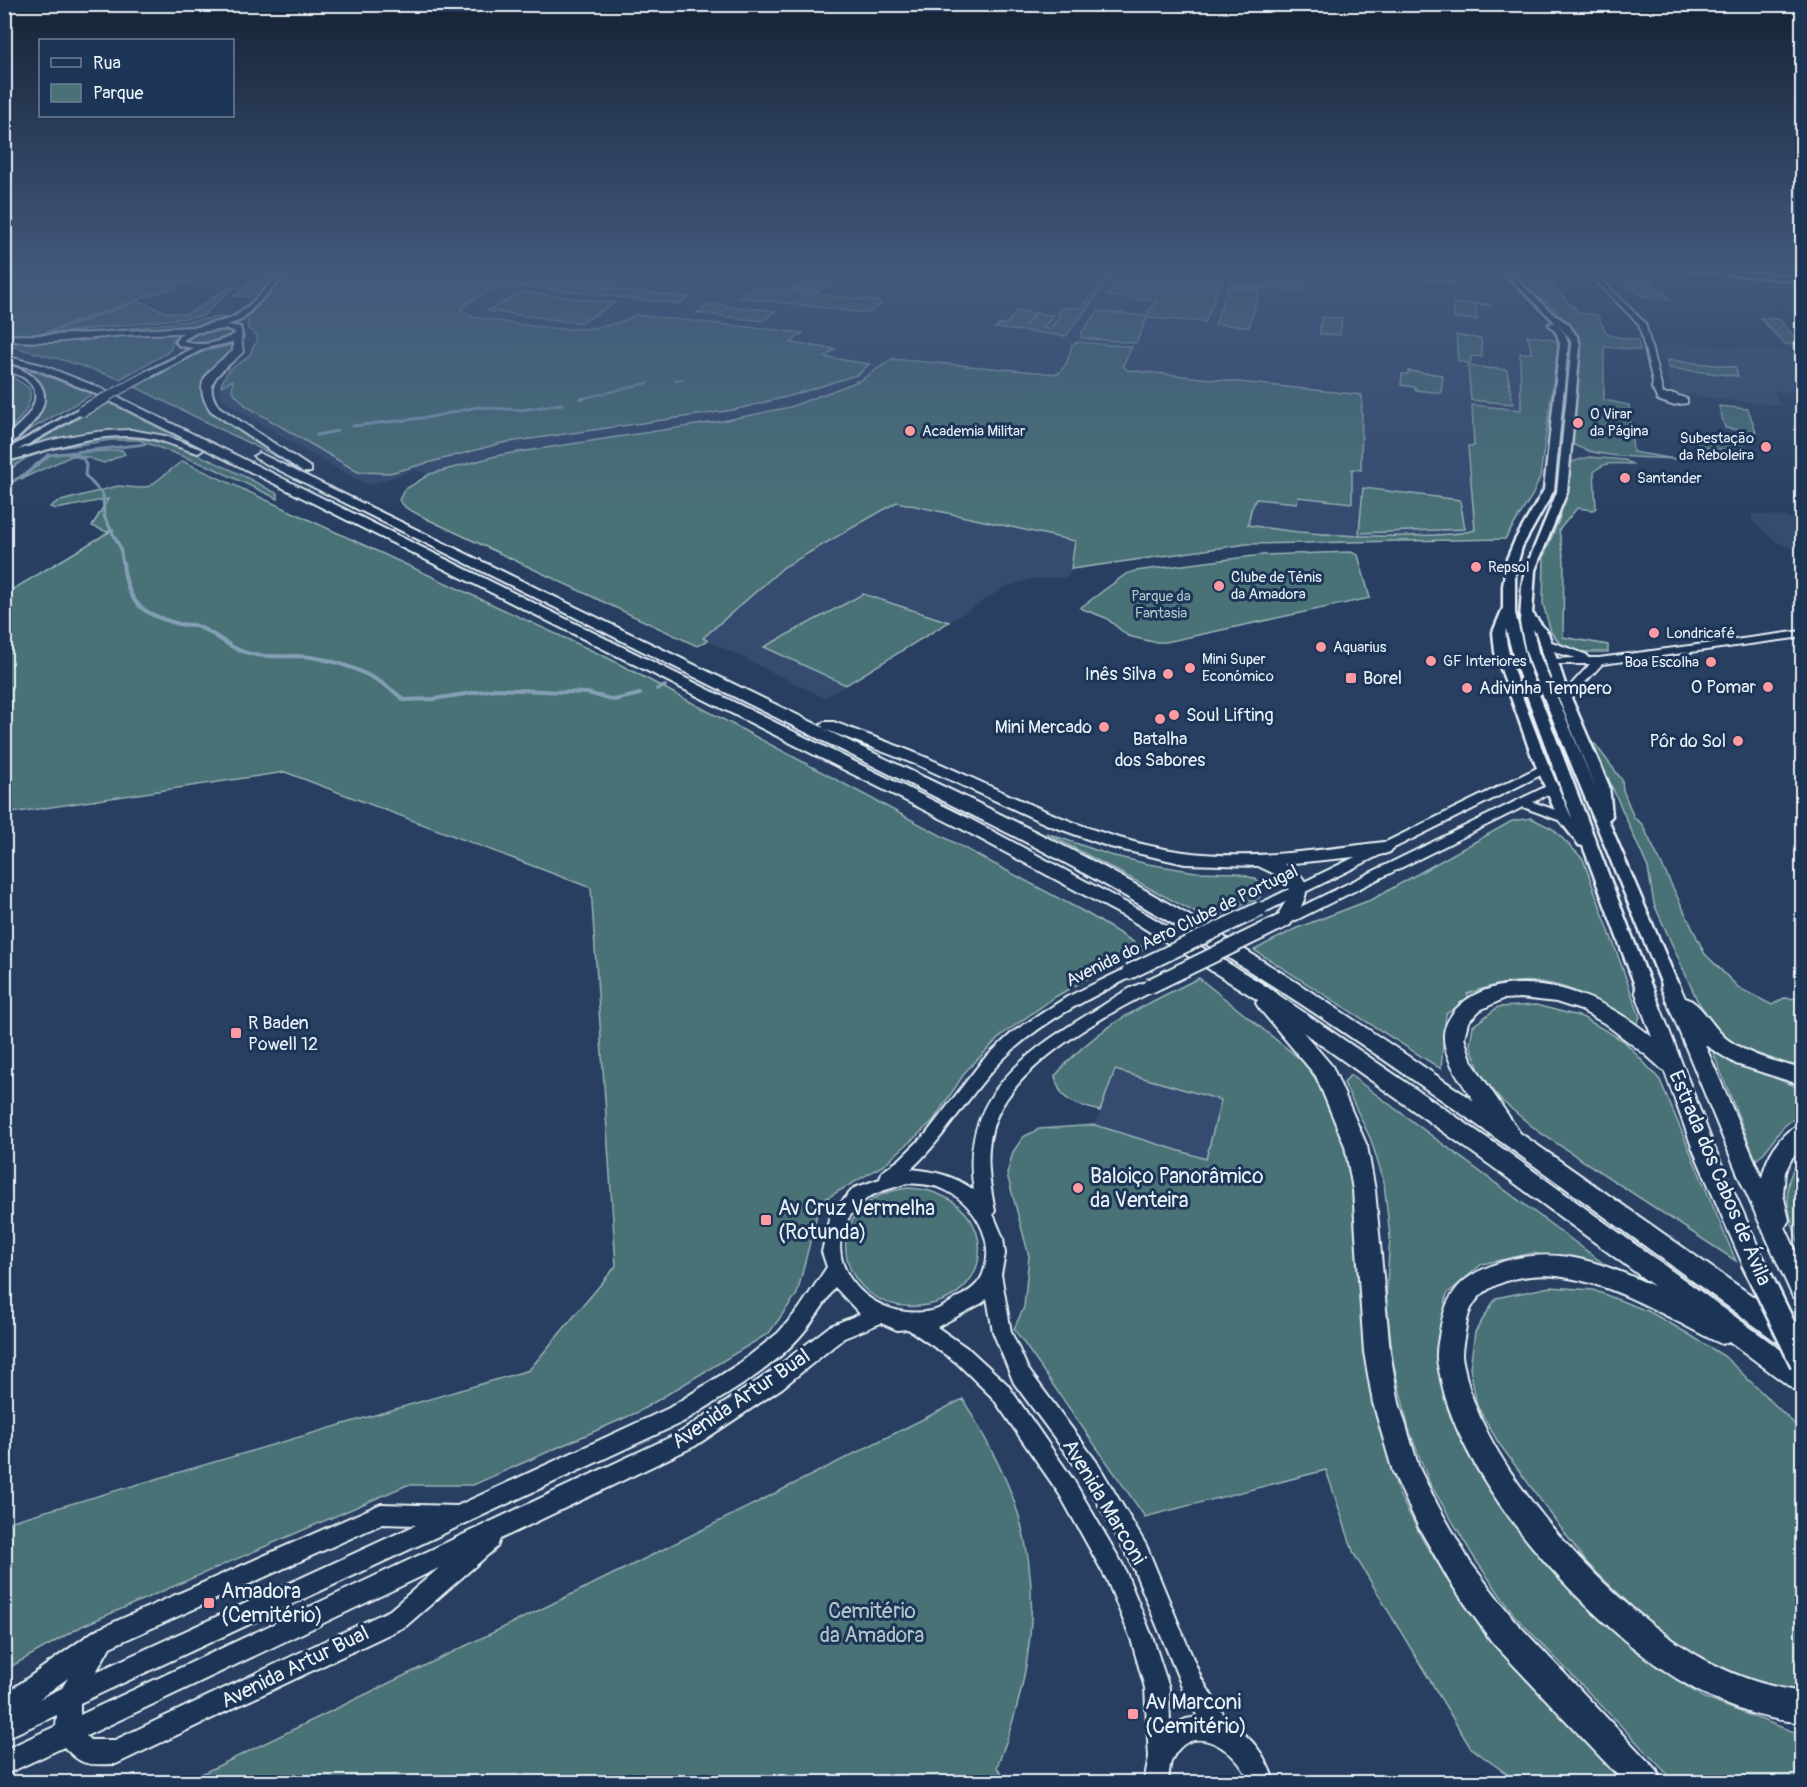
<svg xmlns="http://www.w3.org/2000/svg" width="1807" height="1787" viewBox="0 0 1807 1787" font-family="Pangolin,sans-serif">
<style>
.built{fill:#354b6f}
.green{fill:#4a7276;stroke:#99b2b7;stroke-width:1.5}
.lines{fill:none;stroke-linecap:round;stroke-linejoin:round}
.stream-far2{stroke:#849fb6;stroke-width:2}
.stream-far1{stroke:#849fb6;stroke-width:3}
.stream{stroke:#849fb6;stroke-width:4}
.tertiary-casing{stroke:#e8f1f8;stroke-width:4}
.secondary-casing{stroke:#e8f1f8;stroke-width:5}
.trunk-casing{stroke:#e8f1f8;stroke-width:4}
.tertiary{fill:#1d3557;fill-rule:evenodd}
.secondary{fill:#1d3557;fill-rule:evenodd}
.trunk{fill:#1d3557;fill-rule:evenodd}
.tertiary-bridge-casing{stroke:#e8f1f8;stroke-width:18;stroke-linecap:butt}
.secondary-bridge-far1-casing{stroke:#e8f1f8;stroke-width:10;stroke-linecap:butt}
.secondary-bridge-casing{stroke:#e8f1f8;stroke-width:13;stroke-linecap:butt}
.trunk-bridge-casing{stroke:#e8f1f8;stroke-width:27;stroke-linecap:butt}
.tertiary-bridge{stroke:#1d3557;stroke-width:14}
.secondary-bridge-far1{stroke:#1d3557;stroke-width:8}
.secondary-bridge{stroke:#1d3557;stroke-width:10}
.trunk-bridge{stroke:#1d3557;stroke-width:22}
.poi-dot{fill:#ff9aa2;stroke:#1d3557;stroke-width:2}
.labels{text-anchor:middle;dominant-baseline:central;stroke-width:6;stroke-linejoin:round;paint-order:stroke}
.far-poi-label{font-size:15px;fill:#e8f1f8;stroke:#1d3557;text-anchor:start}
.far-park-label{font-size:15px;fill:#b1c5ca;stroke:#1d3557}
.poi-label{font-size:18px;fill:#e8f1f8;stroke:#1d3557;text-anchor:end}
.street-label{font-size:18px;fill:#e8f1f8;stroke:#1d3557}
.near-poi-label{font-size:21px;fill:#e8f1f8;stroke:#1d3557;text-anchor:start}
.near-street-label{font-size:21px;fill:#e8f1f8;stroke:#1d3557}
.near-park-label{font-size:21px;fill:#b1c5ca;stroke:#1d3557}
</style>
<rect width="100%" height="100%" fill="#283f62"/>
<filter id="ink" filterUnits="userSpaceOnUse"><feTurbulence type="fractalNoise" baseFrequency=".0167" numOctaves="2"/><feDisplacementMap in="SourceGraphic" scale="12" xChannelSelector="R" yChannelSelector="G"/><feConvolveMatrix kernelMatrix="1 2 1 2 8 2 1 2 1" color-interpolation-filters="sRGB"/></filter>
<g filter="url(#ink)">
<!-- built -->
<path class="built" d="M293 268H1483L1497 272 1554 331 1552 334 1558 346 1540 477 1533 494 1505 539 1247 544 1071 569 1068 577 1033 579 1006 587 949 622 863 594 765 647 846 685 825 698 431 505 420 483 427 474 416 470 368 485 314 456 232 406 222 398 219 390 225 374 249 354 251 346 257 342V336L248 329 247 315Z
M1534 268H1561L1583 272 1587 276 1524 279 1519 273Z
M1667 343 1802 352V394L1774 391 1781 406 1678 394 1670 389 1664 359 1661 358 1659 344Z
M1751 513 1802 519V551L1778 543 1753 522Z
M1114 1069 1221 1100 1206 1159 1095 1125Z"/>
<!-- green -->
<path class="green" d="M5 268H228L32 337 5 336Z
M258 268H280L251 296H231L237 295 261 270H257Z
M293 268H609L640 272 617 285 510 274 479 273 474 276 503 277 689 297 680 304 524 286C501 288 478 291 461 309L472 317C526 324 586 341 636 315L803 333 791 343 835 349 825 357 869 364 859 374 790 396 733 410 502 443 390 473 358 472 246 406 232 391 233 380 221 386C229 361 240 368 250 354 253 349 252 346 257 342V336L248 329 247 315 251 309Z
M822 268H850L819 292 793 289Z
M1113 268H1118L1066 336 995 328 1000 324 1006 325 1017 311 1035 313 1024 327 1036 313 1054 315 1043 328 1049 329 1061 315 1058 314 1061 308H1080Z
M1142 268H1227L1220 284 1215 285 1218 287 1217 292 1205 322 1147 318 1136 343 1081 338V333L1098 311 1146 316 1156 301 1107 296 1122 274 1138 271Z
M1237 268H1374L1372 275 1334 271H1308L1300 292 1231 285Z
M1419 268H1443L1452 271 1455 285 1419 278Z
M1614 273 1636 274 1662 290 1671 300 1644 297Z
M1525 279H1545L1579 313 1597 315 1606 332 1611 336 1638 340 1640 350 1604 347V400L1629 405 1633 452 1675 459C1647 457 1596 459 1573 444L1572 387 1575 358 1569 326Z
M237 284 203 316 46 334 140 301 165 312 187 314 216 298 211 297Z
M755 287 878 301 882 303 871 312 864 313 738 297Z
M1228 287 1260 290 1249 327 1215 324Z
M523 292 615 303 581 323 487 311Z
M1454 303C1467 305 1481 301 1493 306L1476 304 1477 320 1454 318Z
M710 304 775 311 763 321 697 313Z
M221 317 228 318C208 336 80 336 47 338Z
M1321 317 1342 318 1340 335 1320 334Z
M1760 318 1779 319 1802 346 1785 344Z
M224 329 229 330 233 334C221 344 199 347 185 340L188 335 200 331Z
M181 333 173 339 171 349 167 353 120 379 63 360 5 345 4 339Z
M1456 335 1481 339 1482 357 1471 356 1470 364 1458 361Z
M1527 335 1554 340 1558 346 1540 477 1533 494 1505 539 1247 544 1071 569 1075 541 897 502 784 567 703 638 708 641 697 646 429 520 406 508 399 500 404 490 430 474 500 455 722 421 790 407 861 380 892 359 1058 374 1067 363 1072 345 1078 342 1132 347 1123 365 1127 370 1362 395 1361 470 1352 469V503L1298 497 1297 503 1256 499 1251 510 1248 525C1301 534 1353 537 1406 536 1429 535 1452 536 1475 530L1468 446H1474L1472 405 1521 410 1520 353H1532Z
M231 345 232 352C212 370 188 383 210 411L281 457 279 458 135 387 195 354Z
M1667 360 1735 367 1738 376 1669 368Z
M1468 366 1507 370 1513 404 1471 400Z
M22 368H26L93 394 15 438C29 425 55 404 41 383 36 377 28 373 22 368Z
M1408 371 1443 375 1441 393 1415 390V387L1401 385 1402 374H1408Z
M5 372 29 388C35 406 17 422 5 434Z
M108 402 181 439 122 432 18 451Z
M1719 406 1748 409 1756 432 1725 428Z
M1696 434 1742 441 1746 453 1698 447Z
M115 436C174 438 227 467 278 494V499L211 467 139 440H111L52 449 26 458 5 473V465C39 448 76 440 115 436Z
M122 450 125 454 104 463 76 454 21 479 52 454Z
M1589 457 1625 460 1632 464C1617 464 1605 460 1594 472L1596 508 1593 510 1577 508 1559 530 1564 560 1563 637 1608 645V652H1579L1562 646 1551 632 1543 604 1544 556 1559 520 1571 462Z
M182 461 608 658 1088 914 1145 949 1115 963 1055 997 1003 1034 966 1071 933 1121 884 1165 820 1202 797 1294 769 1333 638 1412 473 1485H407L82 1626 5 1670V1523L529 1370 616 1266 591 888 285 772 5 814V594L114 529 107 532 92 526 108 499 56 509 50 507 57 502 118 486 139 488 150 486Z
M1363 488 1460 500 1465 529 1359 533Z
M1351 552 1358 555 1370 598 1166 642H1153L1128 636 1106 618 1080 608 1126 574 1135 571 1262 555Z
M863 594 949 622 846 685 764 647Z
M1593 744H1595L1622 780 1623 790 1634 818 1642 824 1705 954 1739 988 1772 1005 1784 998 1802 999V1069L1741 1048 1722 1036 1697 1000 1654 904 1648 868Z
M1531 818 1553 829 1583 859 1640 1017 1636 1026C1575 986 1539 967 1467 994L1470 998 1446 1014 1441 1069 1254 950 1297 928 1373 899 1512 821Z
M1046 833 1110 855 1148 864 1196 872 1236 873 1256 879 1263 892 1259 898 1209 920Z
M1199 978 1305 1063 1322 1089 1341 1135 1350 1170 1360 1248 1362 1340 1374 1400 1398 1492 1424 1542 1449 1581 1497 1639 1629 1782H1518L1470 1747 1354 1554 1326 1470 1145 1517 1014 1329 1024 1307 1029 1256 1007 1174 1013 1152 1023 1137 1039 1129 1095 1125 1206 1159 1221 1100 1115 1070 1100 1111C1076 1104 1060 1103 1055 1076 1096 1026 1143 1006 1199 978Z
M1536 1005 1582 1017 1624 1041 1660 1080 1736 1261 1539 1132 1502 1101 1481 1076 1470 1044 1473 1026 1498 1007Z
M1715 1049 1731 1060 1802 1089V1116C1777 1123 1775 1146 1756 1160L1712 1050Z
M1350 1075 1611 1269 1533 1253 1482 1264 1447 1294 1437 1348 1447 1408 1508 1512 1546 1565 1632 1649 1704 1698 1802 1735V1782H1675L1514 1615 1475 1559 1430 1484 1409 1430 1393 1361 1386 1298 1390 1237 1384 1182 1371 1140 1344 1083Z
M1802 1155V1249C1793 1235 1784 1197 1789 1180 1791 1172 1798 1163 1802 1155Z
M907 1188C997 1191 1005 1297 920 1306 836 1314 812 1201 907 1188Z
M1550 1287 1593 1290 1650 1312 1685 1332 1724 1356 1802 1431V1690H1783L1721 1671 1650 1624 1586 1562 1498 1442 1477 1406 1470 1368 1475 1332 1496 1298Z
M963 1399C981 1431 1000 1463 1013 1498 1046 1589 1031 1679 997 1767L1009 1782H185L634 1564Z"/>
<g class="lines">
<!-- stream-far2 -->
<path class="stream-far2" d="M675 380 684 379
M580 399 648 383"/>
<!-- stream-far1 -->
<path class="stream-far1" d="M580 399 585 398
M353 426 431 417 477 407 520 410 562 404
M317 435 337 431
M66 453 83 458 86 465 85 475 103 495 104 516 120 547 123 564
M4 487 28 472 48 455 146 444"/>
<!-- stream -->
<path class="stream" d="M123 563C127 603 141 614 179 624 184 625 189 624 193 625 210 629 225 645 241 651 260 658 276 656 296 656 334 657 376 674 404 700L434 699 496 689 587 693 614 700 640 694
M657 689 665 686"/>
<!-- tertiary casing -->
<g class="tertiary-casing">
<path id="tertiary" d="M1583 268H1589L1645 323 1663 394H1674L1687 399V403L1672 405 1658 400 1652 388 1653 382 1639 324Z
M1802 631V637L1602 664 1569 700 1565 701 1559 698 1590 664H1547V660L1551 659 1576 658 1558 653 1540 643 1545 640 1549 641 1587 655 1588 658H1599Z
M1545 764 1551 768 1549 771 1265 912H1255L1253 909 1255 906Z
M1553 783 1559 787 1557 790 1533 802 1569 815 1571 818 1569 821H1561L1523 807 1288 924H1278L1276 921 1278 918Z
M1129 967 1134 968 1136 972 1134 976C1084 1001 1031 1026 993 1070 964 1102 943 1140 911 1169 935 1171 954 1176 974 1190 957 1095 1031 1048 1102 1006 1114 998 1142 978 1155 982L1157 986 1155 990C1104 1015 1015 1065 995 1121 984 1150 989 1181 995 1211L993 1214 1003 1238 1005 1254 1001 1274 1011 1332 1028 1369 1096 1461 1146 1545 1201 1678 1230 1725C1253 1737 1267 1758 1274 1782H1250C1239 1752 1193 1717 1172 1759 1169 1766 1169 1775 1168 1782H1144L1149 1757 1145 1688 1131 1639 1107 1580 1060 1495 993 1398 956 1362 908 1329 897 1330 881 1323 844 1338 782 1388 695 1446 500 1539 497 1547 406 1626 116 1764C89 1764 84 1768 64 1747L4 1775V1750L56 1726 57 1715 4 1739V1695L94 1631 374 1507 381 1504 457 1506 669 1408 740 1363 778 1333 799 1309 827 1267 822 1252 830 1215 854 1188 880 1179 882 1172 899 1160 926 1134 982 1061 1013 1032 1067 997ZM907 1183C919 1184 932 1184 943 1189 973 1202 996 1239 984 1271 980 1285 968 1292 956 1299 948 1303 940 1310 931 1311 864 1324 805 1249 865 1200 875 1191 895 1188 907 1183ZM835 1287 860 1314 830 1326 768 1374 681 1432 80 1715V1703L683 1422C720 1398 762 1376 793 1344 810 1327 822 1307 835 1287ZM987 1298 993 1332 1014 1383 1082 1475 1130 1560 1185 1694 1198 1717 1186 1719 1170 1726 1169 1688 1153 1639 1123 1565 1074 1481 1007 1384 970 1350 937 1327 982 1303ZM382 1524 416 1525 96 1672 110 1647ZM439 1568 390 1610 115 1740H90L86 1736ZM68 1678 62 1688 39 1699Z"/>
</g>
<!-- secondary casing -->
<g class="secondary-casing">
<path id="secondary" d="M285 268H292L241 320 227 325 240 327 242 337 229 343 205 348 152 376H146V372L194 348 180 346 176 342C179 327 216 324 229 319 247 312 271 282 285 268ZM225 329 234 331 235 334C221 342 198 349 183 340L197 332Z
M1493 268H1501L1512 275 1552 313 1568 324 1578 338 1580 346 1567 492 1535 570 1532 613 1548 633 1565 684 1609 786 1612 816 1608 820 1679 987 1677 991H1665L1663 987 1538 683 1526 652 1520 622 1522 587 1525 570 1557 492 1572 346 1570 338 1556 323 1565 334 1568 344 1554 490 1522 547 1515 572V613L1527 663 1653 991 1651 995H1639L1637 991 1583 846 1579 845 1558 818 1530 751 1495 652 1493 632 1503 608V586L1507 559 1515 540 1544 490 1560 344 1557 334 1549 324 1555 322 1508 277ZM1506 629 1516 666 1572 818C1558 791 1500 651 1506 629ZM1533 629 1536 633 1553 684 1596 790 1538 652Z
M1665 268H1693L1802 277V281Z
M79 409 86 411 4 458V451Z"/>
</g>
<!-- trunk casing -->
<g class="trunk-casing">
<path id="trunk" d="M198 327 202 330 201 332 125 335 53 342 4 341V335C69 337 133 329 198 327Z
M233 336 241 338 243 352C227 369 198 380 219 407L311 468V472H303L211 411C190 382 210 369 233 351Z
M4 356 42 365 100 388 970 819 1143 912 1261 983 1506 1151 1802 1365V1392L1793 1389 1729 1341 1722 1344 1713 1340C1665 1316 1617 1285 1563 1277 1536 1272 1492 1278 1475 1302 1468 1311 1467 1321 1465 1332 1464 1339 1462 1347 1462 1354 1462 1361 1465 1369 1466 1376 1486 1465 1589 1579 1662 1632 1707 1665 1748 1684 1802 1692V1722C1744 1720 1683 1687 1638 1651 1561 1590 1462 1478 1441 1380 1440 1372 1436 1362 1437 1353 1437 1346 1439 1338 1440 1331 1446 1295 1459 1278 1493 1265 1553 1243 1599 1262 1654 1286L1490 1165 1303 1032 1332 1066 1367 1146 1375 1190 1390 1352 1399 1403 1419 1468 1438 1506 1470 1562 1514 1620 1657 1771 1662 1782H1624L1492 1642 1450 1582 1418 1526 1393 1472 1373 1403 1364 1352 1353 1190 1345 1146 1316 1076 1259 1008 1256 1003 1258 1000 1131 920 958 827 92 392 36 369 4 362Z
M9 365C47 377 56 400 27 429 20 436 13 443 4 446V437C20 426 50 399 27 380 22 375 12 373 6 370V366Z
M131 430 165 436 203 450 198 453C182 449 166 441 149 438 98 430 53 449 4 462V455C46 440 87 430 131 430Z
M259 453 824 728 821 725 824 722H834C867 735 900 746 932 760 1014 796 1094 840 1184 852 1250 861 1318 850 1384 842L1390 844 1393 848 1390 852 1384 854 1284 864C1320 881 1305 900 1290 925L1283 927 1276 925 1274 921 1289 896 1290 890 1283 878 1258 866 1185 864 1110 847 1046 824 920 766 824 729C926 779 1030 826 1129 881 1249 948 1362 1025 1474 1101 1462 1083 1443 1058 1444 1035 1444 1026 1450 1017 1455 1010 1481 982 1523 980 1558 988 1594 997 1623 1013 1652 1037L1635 991 1638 986 1645 984 1652 986 1714 1147 1764 1260 1760 1267 1752 1271 1744 1267 1692 1147 1665 1072 1646 1055 1604 1023 1581 1010 1556 1002 1521 998 1503 999 1480 1010 1468 1022 1464 1038 1472 1062 1520 1133 1798 1328 1802 1336 1798 1344 1789 1348 1780 1344C1531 1165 1285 973 1010 834L255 458 254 456Z
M1671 980 1678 982 1685 998C1700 1001 1714 1030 1728 1040 1750 1056 1777 1062 1802 1069V1085L1736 1064 1705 1045 1762 1178C1766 1157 1781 1130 1802 1124V1146L1792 1158 1785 1172 1783 1194 1789 1220 1785 1227 1802 1264V1300L1793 1297 1739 1177 1661 987 1664 982Z"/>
</g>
<!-- tertiary -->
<use href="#tertiary" class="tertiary"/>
<!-- secondary -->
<use href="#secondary" class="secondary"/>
<!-- trunk -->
<use href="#trunk" class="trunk"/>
<!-- tertiary-bridge casing -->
<g class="tertiary-bridge-casing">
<path id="tertiary-bridge" d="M1129 972 1260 909
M1150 986 1283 921"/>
</g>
<!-- secondary-bridge-far1 casing -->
<g class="secondary-bridge-far1-casing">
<path id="secondary-bridge-far1" d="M103 399 149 374"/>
</g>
<!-- secondary-bridge casing -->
<g class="secondary-bridge-casing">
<path id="secondary-bridge" d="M82 411 106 398"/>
</g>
<!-- trunk-bridge casing -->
<g class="trunk-bridge-casing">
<path id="trunk-bridge" d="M1752 1260 1802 1363"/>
</g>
<!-- tertiary-bridge -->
<use href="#tertiary-bridge" class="tertiary-bridge"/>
<!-- secondary-bridge-far1 -->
<use href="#secondary-bridge-far1" class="secondary-bridge-far1"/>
<!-- secondary-bridge -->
<use href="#secondary-bridge" class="secondary-bridge"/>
<!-- trunk-bridge -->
<use href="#trunk-bridge" class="trunk-bridge"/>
</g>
</g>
<!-- sky -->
<linearGradient id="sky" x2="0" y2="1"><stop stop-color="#162336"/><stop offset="0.52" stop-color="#42587c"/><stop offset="1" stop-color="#42587c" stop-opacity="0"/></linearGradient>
<rect width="1807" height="518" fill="url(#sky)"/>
<!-- markers -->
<g class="poi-dot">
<circle cx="1578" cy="423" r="6"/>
<circle cx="910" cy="431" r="6"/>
<circle cx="1766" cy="447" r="6"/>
<circle cx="1625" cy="478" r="6"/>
<circle cx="1476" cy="567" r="6"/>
<circle cx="1219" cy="586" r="6"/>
<circle cx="1654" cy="633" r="6"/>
<circle cx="1321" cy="647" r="6"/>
<circle cx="1431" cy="661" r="6"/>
<circle cx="1711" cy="662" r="6"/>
<circle cx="1190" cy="668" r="6"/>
<circle cx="1168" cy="674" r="6"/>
<rect x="1345" y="672" width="12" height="12" rx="3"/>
<circle cx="1768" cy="687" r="6"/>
<circle cx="1467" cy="688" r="6"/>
<circle cx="1174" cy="715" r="6"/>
<circle cx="1160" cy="719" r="6"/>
<circle cx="1104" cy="727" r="6"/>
<circle cx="1738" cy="741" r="6"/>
<rect x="230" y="1027" width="12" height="12" rx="3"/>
<circle cx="1078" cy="1188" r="6"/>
<rect x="760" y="1214" width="12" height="12" rx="3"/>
<rect x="203" y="1597" width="12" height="12" rx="3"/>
<rect x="1127" y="1708" width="12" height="12" rx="3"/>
</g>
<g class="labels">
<!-- far-poi labels -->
<g class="far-poi-label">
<text x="1590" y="414">O Virar<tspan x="1590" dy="17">da Página</tspan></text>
<text x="922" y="431">Academia Militar</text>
<text x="1754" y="438" text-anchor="end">Subestação<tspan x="1754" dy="17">da Reboleira</tspan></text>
<text x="1637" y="478">Santander</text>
<text x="1488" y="567">Repsol</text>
<text x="1231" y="577">Clube de Ténis<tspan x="1231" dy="17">da Amadora</tspan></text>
<text x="1666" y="633">Londricafé</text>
<text x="1333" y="647">Aquarius</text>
<text x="1202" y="659">Mini Super<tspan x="1202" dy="17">Económico</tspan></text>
<text x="1443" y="661">GF Interiores</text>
<text x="1699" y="662" text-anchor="end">Boa Escolha</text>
</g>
<!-- far-park labels -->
<g class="far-park-label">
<text x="1161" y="596">Parque da<tspan x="1161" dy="17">Fantasia</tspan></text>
</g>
<!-- poi labels -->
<g class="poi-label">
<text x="1156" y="674">Inês Silva</text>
<text x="1363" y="678" text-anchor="start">Borel</text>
<text x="1756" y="687">O Pomar</text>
<text x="1479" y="688" text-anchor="start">Adivinha Tempero</text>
<text x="1186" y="715" text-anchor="start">Soul Lifting</text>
<text x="1092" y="727">Mini Mercado</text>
<text x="1160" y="739" text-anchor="middle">Batalha<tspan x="1160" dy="21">dos Sabores</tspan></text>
<text x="1726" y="741">Pôr do Sol</text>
<text x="248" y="1023" text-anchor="start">R Baden<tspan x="248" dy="21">Powell 12</tspan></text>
</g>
<!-- street labels -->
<g class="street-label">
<text transform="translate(1182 926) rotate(-26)">Avenida do Aero Clube de Portugal</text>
</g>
<!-- near-poi labels -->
<g class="near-poi-label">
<text x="1090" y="1176">Baloiço Panorâmico<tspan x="1090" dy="24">da Venteira</tspan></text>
<text x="778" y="1208">Av Cruz Vermelha<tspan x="778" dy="24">(Rotunda)</tspan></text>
<text x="221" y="1591">Amadora<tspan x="221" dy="24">(Cemitério)</tspan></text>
<text x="1145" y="1702">Av Marconi<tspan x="1145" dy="24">(Cemitério)</tspan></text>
</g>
<!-- near-street labels -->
<g class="near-street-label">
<text transform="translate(1720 1178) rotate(67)">Estrada dos Cabos de Ávila</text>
<text transform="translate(741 1399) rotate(-34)">Avenida Artur Bual</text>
<text transform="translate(1104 1502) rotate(59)">Avenida Marconi</text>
<text transform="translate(295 1667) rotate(-26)">Avenida Artur Bual</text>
</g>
<!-- near-park labels -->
<g class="near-park-label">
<text x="872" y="1611">Cemitério<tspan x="872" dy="24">da Amadora</tspan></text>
</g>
</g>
<!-- margin -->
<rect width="1807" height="1787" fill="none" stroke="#1d3557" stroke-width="24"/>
<rect x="12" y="12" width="1783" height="1763" fill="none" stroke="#e8f1f8" stroke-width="2" filter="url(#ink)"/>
<!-- legend -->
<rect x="39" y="39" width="195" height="78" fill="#1d3557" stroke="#6e8097" stroke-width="1.5"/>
<rect x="51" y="58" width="30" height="9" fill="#1d3557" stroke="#6e8097" stroke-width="1.5"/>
<text x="93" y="69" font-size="18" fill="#e8f1f8">Rua</text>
<rect x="51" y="84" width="30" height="18" fill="#4a7276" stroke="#6e8097" stroke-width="1.5"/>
<text x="93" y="99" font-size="18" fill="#e8f1f8">Parque</text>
</svg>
